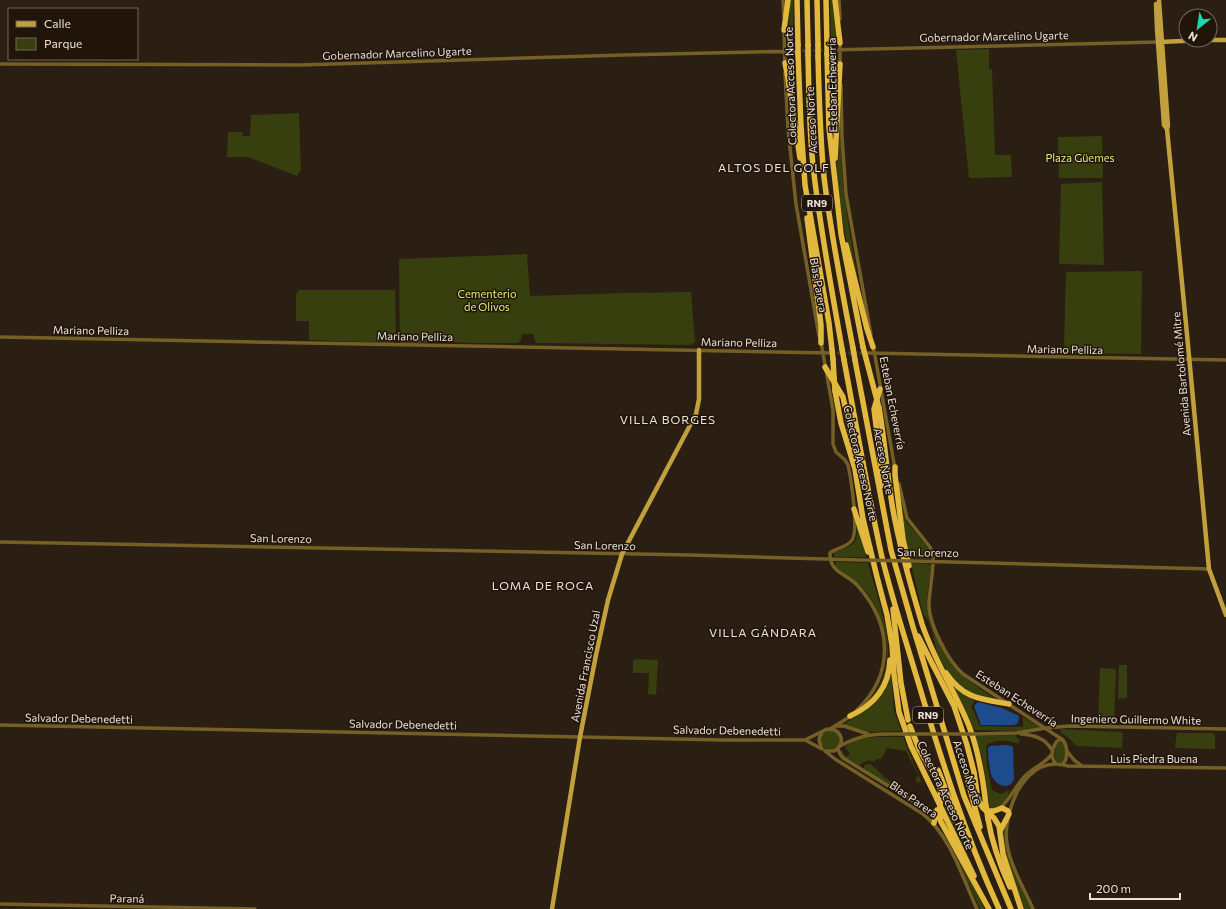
<svg xmlns="http://www.w3.org/2000/svg" width="1226" height="909" viewBox="0 0 1226 909" font-family="Commissioner,sans-serif">
<style>
.green{fill:#383f0e}
.water{fill:#1e4b8c}
.lines{fill:none;stroke-linecap:round;stroke-linejoin:round}
.minor-tunnel{stroke:#483b31;stroke-width:3.5;stroke-dasharray:3.5 2;stroke-linecap:butt}
.minor{stroke:#746026;stroke-width:3.5}
.major{stroke:#c2a03e;stroke-width:4.5}
.highway{stroke:#e2b93e;stroke-width:5.5}
.minor-bridge{stroke:#746026;stroke-width:3.5}
.highway-bridge{stroke:#e2b93e;stroke-width:5.5}
.labels{text-anchor:middle;dominant-baseline:central;stroke-width:3;stroke-linejoin:round;paint-order:stroke}
.shield{fill:#21150a;stroke:#aea49c;stroke-width:1}
.shield-label{font-size:10px;font-weight:bold;fill:#eae1da}
.street-label{font-size:11px;fill:#eae1da;stroke:#21150a}
.park-label{font-size:11px;fill:#daf076;stroke:#21150a}
.neighbourhood-label{font-size:12px;letter-spacing:1px;fill:#eae1da;stroke:#21150a}
</style>
<rect width="100%" height="100%" fill="#2b1e13"/>
<!-- green -->
<path class="green" d="M790 0H793L794 47H788Z
M830 0H833L838 45 831 46Z
M989 49V69H992L995 155H1011L1012 177 969 178 956 50Z
M831 52 835 53 838 59 835 134 834 131 832 94C835 80 833 65 831 52Z
M839 107 843 184 848 222 859 287C847 251 840 212 837 175 836 152 838 129 839 107Z
M299 113 301 170 297 176 248 157H227L228 132H243L242 136H250L251 115Z
M1102 136 1103 178H1059L1058 137Z
M1102 182 1104 265 1059 264 1061 184Z
M527 254 530 296 623 293 691 292 695 342 690 345 537 343 534 339V334H522L521 340 518 343H473L430 341 427 339V343L400 344 399 259Z
M1142 271 1141 354 1065 353V347H1064L1066 272Z
M299 290H395L396 340 393 343 309 340V321H296V294Z
M900 500 905 520 929 549 931 557 929 559 910 558 905 536Z
M857 522 866 557H835L833 553C854 544 858 547 857 522Z
M836 562 868 563C878 602 903 659 877 695 874 699 868 702 865 704 873 696 881 686 884 674 892 645 881 604 859 584 852 578 844 573 836 568L835 566Z
M914 563 928 564 931 566C930 579 926 594 928 606 931 626 945 662 961 674 972 684 986 692 998 701 990 698 980 697 971 694 956 688 940 663 936 648 933 636 932 623 923 614L911 564H913Z
M636 659 658 660 656 695 648 694 649 673H633V661Z
M1119 665H1127V698L1118 699Z
M1100 668 1115 669 1116 671 1114 724 1113 725 1098 724Z
M891 674 894 710 901 731 867 732 843 725C868 708 879 702 891 674Z
M954 687C960 692 969 696 975 701L971 706 980 726 1023 727V717L1042 728 1019 731 974 730Z
M833 729 841 736 838 749 825 751 822 749 819 739 822 732Z
M1061 729 1121 732 1123 734 1122 748 1076 746 1070 739 1060 732Z
M1177 733H1213L1215 736V749L1175 748Z
M1015 735 1020 741 1018 744C1009 740 993 739 986 746L987 766 992 790 1000 794 1010 790C1006 801 1002 807 990 810L982 757 975 736Z
M875 737H903L921 781 920 783 916 782V779L918 775 906 751 887 748 882 758 875 760V762C868 760 864 760 860 766L841 755V750L846 757 850 754 845 747C854 740 863 738 875 737Z
M1061 741 1063 742C1066 747 1066 755 1064 761L1060 763 1056 761C1054 754 1053 745 1061 741Z
M929 751 937 770 952 814 973 868 944 808C947 794 939 775 930 764L933 761Z
M870 764 883 775 882 776 915 797 912 799 863 769 865 765Z
M939 823 955 850 985 909H980L953 849Z
M1005 824C1002 854 1019 882 1031 909H1024L1005 856 1002 834Z"/>
<!-- water -->
<path class="water" d="M978 702 1002 708 1019 716 1018 723 1014 725H981L974 706Z
M1008 745 1013 747 1014 779C1009 792 994 785 991 774 989 766 988 756 988 748L990 746Z"/>
<g class="lines">
<!-- minor-tunnel -->
<path class="minor-tunnel" d="M797 51 827 50
M832 353H866"/>
<!-- minor -->
<path class="minor" d="M783 0 784 17
M839 0 840 19
M784 29 785 65
M840 41V65
M830 50 1158 42
M0 64 300 65 623 55 794 51
M785 73 788 129 796 204 819 336
M841 85 842 137 846 194 871 335
M0 337 829 353
M821 342 833 410V444L836 452 845 460 848 465C851 479 859 529 852 540 848 547 836 548 830 553 829 573 848 574 858 586 892 624 895 674 857 710
M873 345 895 469
M868 353 1226 360
M899 484 907 518 930 547 933 553C934 569 930 586 929 603 928 623 948 661 963 674L1063 740C1068 747 1068 758 1063 764
M0 542 689 555 860 560
M912 561 1209 569
M0 725 724 740H805L822 749
M836 726H844L868 734
M830 729 851 716
M975 734 1016 733 1046 728 1070 726 1226 729
M1021 734C1034 735 1045 738 1052 750
M805 740 827 729 835 730C844 736 843 746 834 751H826
M840 746C864 733 876 734 902 734
M821 748 819 739 822 732
M838 749 840 754 843 758 926 809 932 811 937 810
M825 751 835 759 923 814C950 835 963 879 977 909
M1067 751 1074 760 1082 766
M1056 764C1050 757 1052 748 1057 741L1062 739
M1000 808C1011 799 1015 786 1025 776 1033 768 1047 762 1052 754
M1009 814C1016 786 1036 756 1068 766L1226 768
M1008 820C1000 851 1021 881 1033 909
M0 904 255 909"/>
<!-- major -->
<path class="major" d="M1159 0 1168 126 1167 129 1186 324 1209 569 1226 615
M1156 4 1157 29 1164 125 1167 129
M1210 40H1226
M1160 42 1204 40
M552 909 580 737 596 655 608 600 622 554 696 414 699 399V350"/>
<!-- highway -->
<path class="highway" d="M797 0 798 45
M807 0 808 45
M817 0 818 45
M826 0 827 45
M835 0 840 43
M784 30 788 0
M798 54 801 126 805 185 829 323 832 350
M827 54 829 128 841 234 863 347
M808 55C809 95 809 135 814 174 821 233 832 291 842 349
M818 56C819 96 820 137 824 177 831 235 842 291 853 348
M785 63 788 78 800 158
M835 158 840 64
M807 218 821 325V343
M846 245 867 329 873 347
M833 359 834 377
M844 360C856 424 867 489 881 553 891 595 904 635 916 675 940 756 964 832 999 909
M855 360 891 550 913 627 964 796 1011 909
M825 367 843 397 857 460 864 483
M880 389 874 409 882 475 881 486
M835 391 841 423 855 469 863 519 877 577 887 615 892 645 894 674 899 712 911 746 937 799
M879 408C885 442 887 476 893 510 900 549 911 587 922 624 934 660 955 691 969 726 979 752 983 778 986 806
M895 467V475L903 539 909 566
M854 509 868 552
M893 609 901 683 908 720
M918 636 954 706 967 745 974 772 978 800 983 808 994 818 999 826 1003 854 1021 909
M946 673C964 699 980 699 1009 704
M850 716C874 705 889 687 890 660
M910 726 919 749 939 784 941 797 939 815 941 822 989 909
M938 770 948 796 956 813
M967 777 980 827
M988 811H994L1002 808 1008 811 1009 814 1000 831
M943 812 974 876
M988 819C992 843 1000 865 1010 887
M934 823 937 810"/>
<!-- minor-bridge -->
<path class="minor-bridge" d="M860 560 912 561
M902 734H975"/>
<!-- highway-bridge -->
<path class="highway-bridge" d="M798 45V54
M808 45V55
M818 45V56
M827 45V54
M863 347 879 408
M853 348 855 360
M842 349 844 360
M832 350 833 359
M834 377 835 391
M937 799 943 812
M986 806 988 819"/>
</g>
<g class="labels">
<!-- shield labels -->
<g class="shield">
<rect x="802" y="195" width="30" height="16" rx="3"/>
<rect x="913" y="707" width="30" height="16" rx="3"/>
</g>
<g class="shield-label">
<text x="817" y="203">RN9</text>
<text x="928" y="715">RN9</text>
</g>
<!-- street labels -->
<g class="street-label">
<text transform="translate(994 36) rotate(-1)">Gobernador Marcelino Ugarte</text>
<text transform="translate(397 53) rotate(-2)">Gobernador Marcelino Ugarte</text>
<text transform="translate(832 85) rotate(-91)">Esteban Echeverría</text>
<text transform="translate(790 86) rotate(-92)">Colectora Acceso Norte</text>
<text transform="translate(811 120) rotate(-93)">Acceso Norte</text>
<text transform="translate(819 285) rotate(80)">Blas Parera</text>
<text transform="translate(91 330) rotate(1)">Mariano Pelliza</text>
<text transform="translate(415 336) rotate(1)">Mariano Pelliza</text>
<text transform="translate(739 342) rotate(1)">Mariano Pelliza</text>
<text transform="translate(1065 349) rotate(1)">Mariano Pelliza</text>
<text transform="translate(1181 374) rotate(-95)">Avenida Bartolomé Mitre</text>
<text transform="translate(893 403) rotate(79)">Esteban Echeverría</text>
<text transform="translate(884 461) rotate(79)">Acceso Norte</text>
<text transform="translate(861 463) rotate(77)">Colectora Acceso Norte</text>
<text transform="translate(281 538) rotate(1)">San Lorenzo</text>
<text transform="translate(605 545) rotate(1)">San Lorenzo</text>
<text transform="translate(928 552) rotate(1)">San Lorenzo</text>
<text transform="translate(585 666) rotate(-79)">Avenida Francisco Uzal</text>
<text transform="translate(1017 698) rotate(33)">Esteban Echeverría</text>
<text transform="translate(79 718) rotate(1)">Salvador Debenedetti</text>
<text transform="translate(1136 719) rotate(1)">Ingeniero Guillermo White</text>
<text transform="translate(403 724) rotate(1)">Salvador Debenedetti</text>
<text transform="translate(727 730) rotate(1)">Salvador Debenedetti</text>
<text x="1154" y="758">Luis Piedra Buena</text>
<text transform="translate(968 772) rotate(71)">Acceso Norte</text>
<text transform="translate(946 795) rotate(65)">Colectora Acceso Norte</text>
<text transform="translate(914 799) rotate(35)">Blas Parera</text>
<text transform="translate(127 898) rotate(1)">Paraná</text>
</g>
<!-- park labels -->
<g class="park-label">
<text x="1080" y="157">Plaza Güemes</text>
<text x="487" y="293">Cementerio<tspan x="487" dy="13">de Olivos</tspan></text>
</g>
<!-- neighbourhood labels -->
<g class="neighbourhood-label">
<text x="774" y="167">ALTOS DEL GOLF</text>
<text x="668" y="419">VILLA BORGES</text>
<text x="543" y="585">LOMA DE ROCA</text>
<text x="763" y="632">VILLA GÁNDARA</text>
</g>
</g>
<!-- legend -->
<rect x="8" y="8" width="130" height="52" fill="#21150a" stroke="#71675d"/>
<rect x="16" y="21" width="20" height="6" fill="#c2a03e" stroke="#71675d"/>
<text x="44" y="28" font-size="12" fill="#eae1da">Calle</text>
<rect x="16" y="38" width="20" height="12" fill="#383f0e" stroke="#71675d"/>
<text x="44" y="48" font-size="12" fill="#eae1da">Parque</text>
<!-- north arrow -->
<g transform="translate(1198 28) rotate(210)"><circle r="19" fill="#21150a" stroke="#71675d"/>
<path d="M0-3L7 15L0 10L-7 15Z" fill="#20d5b0"/>
<text y="-6" font-size="11" font-weight="bold" text-anchor="middle" fill="#eae1da">N</text>
</g>
<!-- scale -->
<path d="M1090 893v6h90v-6" fill="none" stroke="#eae1da" stroke-width="2"/>
<text x="1096" y="893" font-size="12" fill="#eae1da" stroke="#21150a" stroke-width="3" paint-order="stroke">200 m</text>
</svg>
